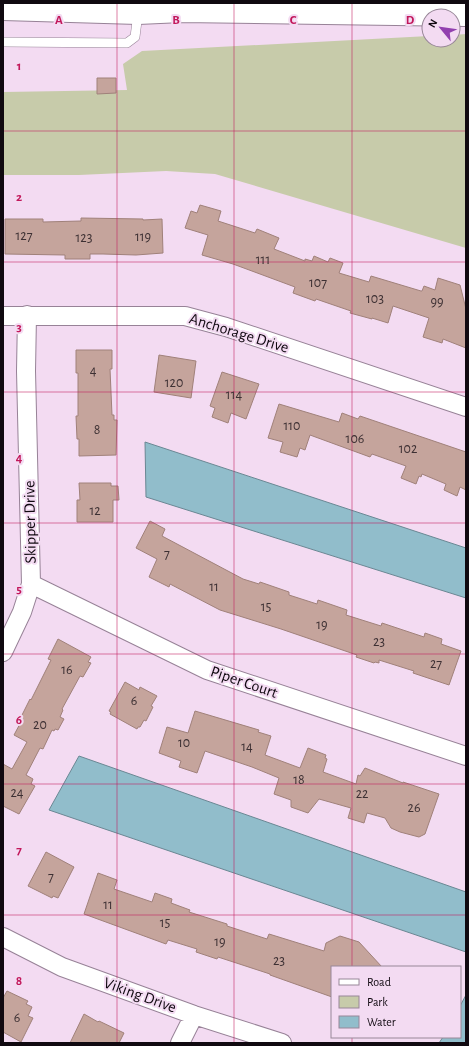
<svg xmlns="http://www.w3.org/2000/svg" width="469" height="1046" viewBox="0 0 469 1046" font-family="'Alegreya Sans',sans-serif">
<style>
.green{fill:#c7cbaa}
.water{fill:#91bdcb;stroke:#6a8793}
.building{fill:#c5a49c;stroke:#a0817a}
.lines{fill:none;stroke-linecap:round;stroke-linejoin:round}
.lane-casing{stroke:#978297;stroke-width:10}
.street-casing{stroke:#978297;stroke-width:20}
.highway-casing{stroke:#978297;stroke-width:24}
.lane{stroke:#fff;stroke-width:9}
.street{stroke:#fff;stroke-width:18}
.highway{stroke:#fff;stroke-width:22}
.grid{fill:none;stroke:#c2185b;stroke-width:1;stroke-opacity:0.55}
.labels{text-anchor:middle;dominant-baseline:central;stroke-width:4;stroke-linejoin:round;paint-order:stroke}
.number-label{font-size:14px;fill:#3d3033}
.street-label{font-size:16px;fill:#100910;stroke:#f3dbf2}
.grid-label{font-size:13px;text-anchor:middle;font-weight:bold;fill:#c2185b;stroke:#f3dbf2;stroke-width:4;stroke-linejoin:round;paint-order:stroke}
</style>
<rect width="100%" height="100%" fill="#f3dbf2"/>
<!-- green -->
<path class="green" d="M466 34V248L215 174 166 171 79 175H3V92L127 90 123 64 142 51 429 36V40H453V35Z"/>
<!-- water -->
<path class="water" d="M145 442 466 548V598L146 497Z
M79 756 466 892V952L49 810Z
M466 995V1043H439L443 1037H460V1006Z"/>
<!-- building -->
<path class="building" d="M97 78H116V93L97 94Z
M200 205 221 211 218 221 255 233 257 229 279 238 274 249 305 261V259L312 261 314 256 328 262 330 258 343 263 339 273 369 282 371 276 421 291H422L424 286 435 290 438 278 460 285 466 309V348L443 339 442 343 423 337 429 318 393 306 388 323 372 318V319L350 313 351 311 316 299 315 301 293 293 295 287 233 264 202 255 208 235 185 228 191 211 197 213Z
M81 218 143 219V220L162 219 163 253 136 255 103 254H90V259H65V255L5 254V219H43V222L81 221Z
M76 350H112V369H110L112 415H114V420H117L116 455 79 456V439H77L76 416H78V373H76Z
M159 355 196 361 191 398 154 392Z
M222 372 259 384 246 419 231 413 228 423 212 417 215 408 210 406Z
M279 404 339 422 342 413 358 419 360 416 466 452V490L460 487 457 496 444 490 446 484 422 474 421 477 419 476 416 484 401 478 406 466 372 454 370 457 310 435 305 450 300 448 297 457 280 452 283 442 268 438Z
M79 483H111V486H118L119 500H113V522H77V500H80Z
M150 521 165 529 162 536 243 579 259 584 260 582 289 592V595L317 604 318 600 347 610 346 615 381 626 382 623 424 637 425 633 442 639 441 644 461 651 449 685 413 673 414 671 379 660V663L375 662 374 663 356 657 357 655 281 629 220 610 170 584 169 587 149 577 157 559 136 548Z
M58 639 91 657 88 662 91 663 83 677 80 676 62 709 63 710 60 717 64 719 58 730 55 729 54 731 52 730 43 749 40 748 26 775 33 779 31 784 35 786 19 814 3 806V764L12 769 27 742 14 735 22 720 20 719 30 699 31 700 51 660 48 659Z
M125 682 139 690 140 687 157 696 151 706 153 707 146 721 144 720 140 727H138L137 729 110 714 111 712 109 711Z
M195 711 259 730 258 732 271 736 265 755 300 768 308 748 326 755 325 758 327 759 323 772 356 784 358 775 360 776 365 768 403 783V782L439 794 425 834 419 837 400 832 391 828 385 818 367 813 364 823 348 818 351 808 319 799 308 813 291 807V800L274 794 279 778 252 767 205 751 197 773 179 767 181 761 159 753 167 727 188 733Z
M46 852 74 867 58 898 53 896 52 898 28 886Z
M98 873 117 880 114 889 152 902 155 893 172 899 171 903 190 910 189 912 227 924V926L267 939 269 934 324 951 326 943 340 936 359 942 382 967H332V997L270 975V974L218 957 217 959 196 952 197 949 168 940 166 944 84 914Z
M7 991 28 1001 26 1004 32 1007 28 1016 33 1018 21 1042 3 1032V998Z
M84 1014 98 1022 99 1021 124 1033 119 1043H70Z"/>
<g class="lines">
<!-- lane casing -->
<g class="lane-casing">
<path id="lane" d="M3 42 127 43 135 37 138 13"/>
</g>
<!-- street casing -->
<g class="street-casing">
<path id="street" d="M3 316H185L226 327 466 407
M31 584 207 670 466 756
M3 652 22 612 31 584 26 371 27 315
M3 937 62 967 194 1015 282 1043
M180 1043 194 1015"/>
</g>
<!-- highway casing -->
<g class="highway-casing">
<path id="highway" d="M3 9 138 13 182 11 466 15"/>
</g>
<!-- lane -->
<use href="#lane" class="lane"/>
<!-- street -->
<use href="#street" class="street"/>
<!-- highway -->
<use href="#highway" class="highway"/>
</g>
<!-- grid -->
<path class="grid" d="M117 3V1043M234 3V1043M352 3V967M3 131H466M3 262H466M3 392H466M3 523H466M3 654H466M3 784H466M3 915H466M352 1037V1043"/>
<g class="labels">
<!-- number labels -->
<g class="number-label">
<text x="24" y="236">127</text>
<text x="143" y="237">119</text>
<text x="84" y="238">123</text>
<text x="263" y="260">111</text>
<text x="318" y="283">107</text>
<text x="375" y="299">103</text>
<text x="437" y="302">99</text>
<text x="93" y="371">4</text>
<text x="174" y="383">120</text>
<text x="234" y="395">114</text>
<text x="292" y="426">110</text>
<text x="97" y="430">8</text>
<text x="355" y="439">106</text>
<text x="408" y="449">102</text>
<text x="95" y="511">12</text>
<text x="167" y="554">7</text>
<text x="214" y="587">11</text>
<text x="266" y="607">15</text>
<text x="322" y="625">19</text>
<text x="379" y="642">23</text>
<text x="436" y="664">27</text>
<text x="67" y="670">16</text>
<text x="134" y="701">6</text>
<text x="40" y="725">20</text>
<text x="184" y="743">10</text>
<text x="247" y="747">14</text>
<text x="299" y="780">18</text>
<text x="17" y="793">24</text>
<text x="362" y="794">22</text>
<text x="414" y="808">26</text>
<text x="51" y="877">7</text>
<text x="108" y="905">11</text>
<text x="165" y="923">15</text>
<text x="220" y="942">19</text>
<text x="279" y="961">23</text>
<text x="17" y="1018">6</text>
</g>
<!-- street labels -->
<g class="street-label">
<text transform="translate(239 333) rotate(17)">Anchorage Drive</text>
<text transform="translate(30 522) rotate(-91)">Skipper Drive</text>
<text transform="translate(244 682) rotate(19)">Piper Court</text>
<text transform="translate(140 995) rotate(20)">Viking Drive</text>
</g>
</g>
<g class="grid-label">
<text x="59" y="24">A</text>
<text x="176" y="24">B</text>
<text x="293" y="24">C</text>
<text x="410" y="24">D</text>
<text x="19" y="70">1</text>
<text x="19" y="201">2</text>
<text x="19" y="331">3</text>
<text x="19" y="462">4</text>
<text x="19" y="593">5</text>
<text x="19" y="724">6</text>
<text x="19" y="854">7</text>
<text x="19" y="985">8</text>
</g>
<!-- border -->
<rect width="469" height="1046" fill="none" stroke="#100910" stroke-width="8"/>
<!-- legend -->
<rect x="331" y="966" width="130" height="72" fill="#f3dbf2" stroke="#988798"/>
<rect x="339" y="979" width="20" height="6" fill="#ffffff" stroke="#988798"/>
<text x="367" y="986" font-size="12" fill="#100910">Road</text>
<rect x="339" y="996" width="20" height="12" fill="#c7cbaa" stroke="#988798"/>
<text x="367" y="1006" font-size="12" fill="#100910">Park</text>
<rect x="339" y="1016" width="20" height="12" fill="#91bdcb" stroke="#988798"/>
<text x="367" y="1026" font-size="12" fill="#100910">Water</text>
<!-- north arrow -->
<g transform="translate(441 28) rotate(299)"><circle r="19" fill="#f3dbf2" stroke="#988798"/>
<path d="M0-3L7 15L0 10L-7 15Z" fill="#9240af"/>
<text y="-6" font-size="11" font-weight="bold" text-anchor="middle" fill="#100910">N</text>
</g>
</svg>
